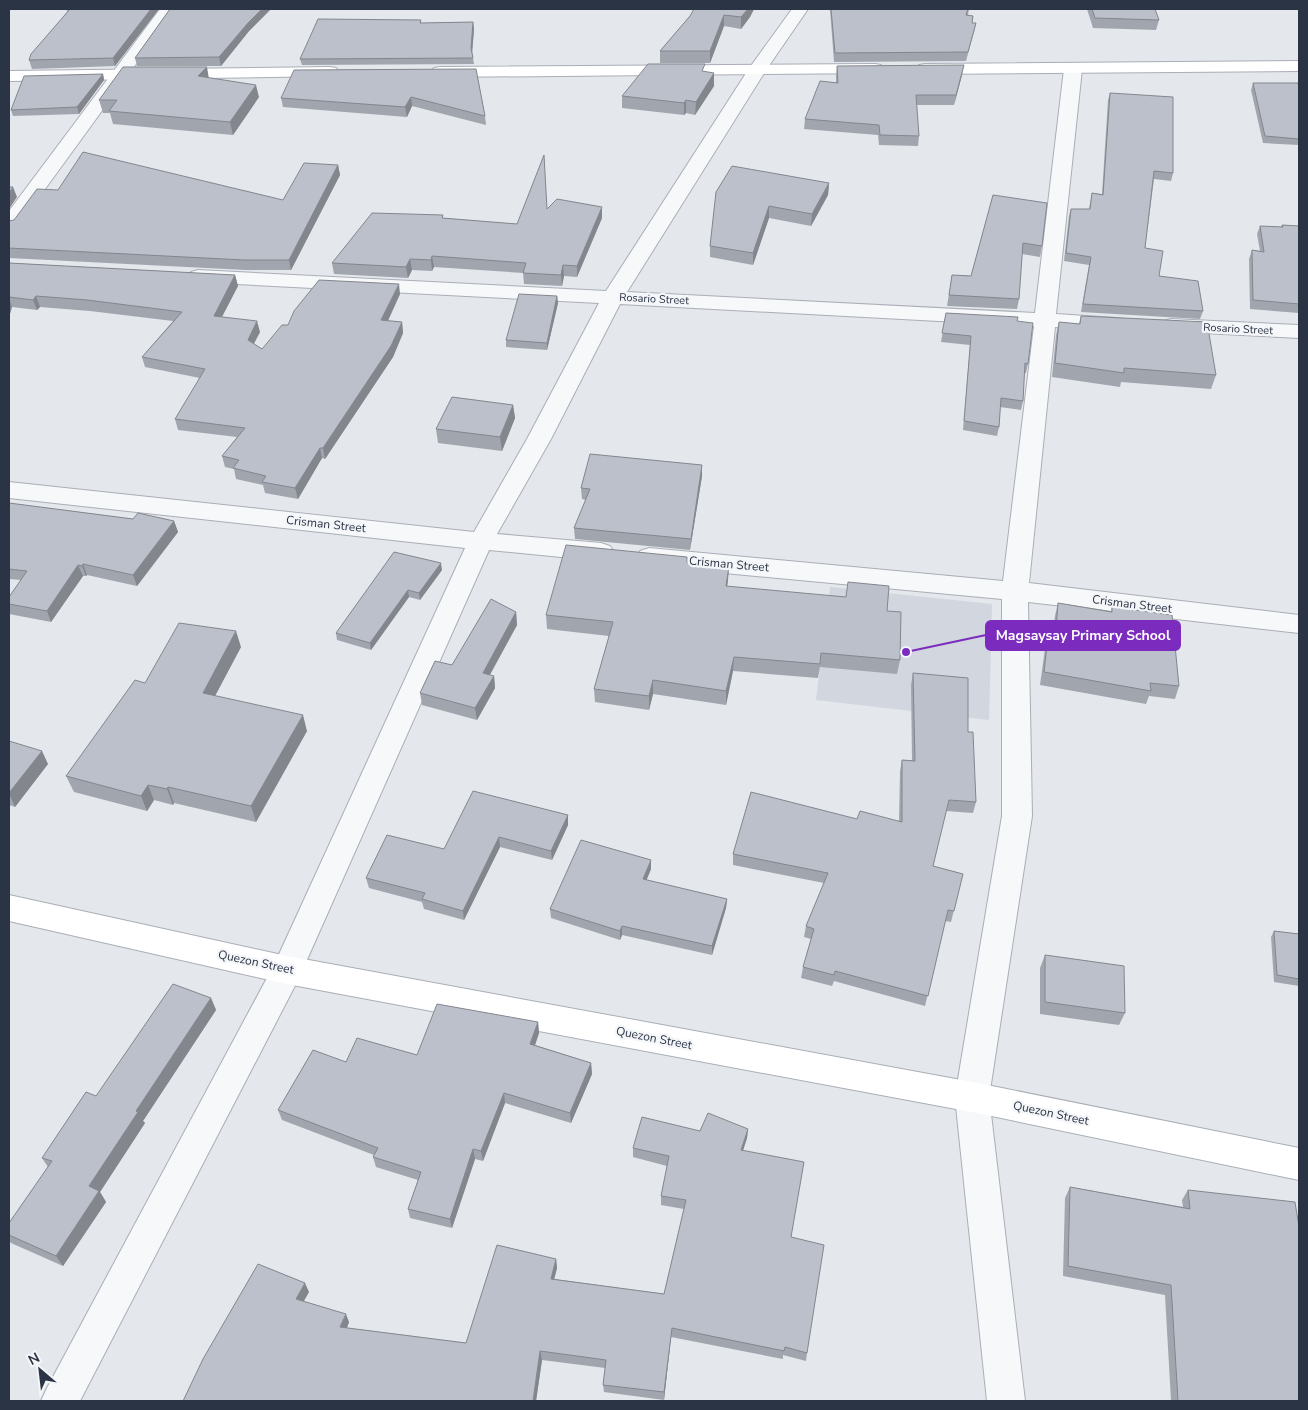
<svg xmlns="http://www.w3.org/2000/svg" width="1308" height="1410" viewBox="0 0 1308 1410" font-family="'Nunito Sans',sans-serif">
<style>
.built{fill:#d2d6de}
.lines{fill:none;stroke-linecap:round;stroke-linejoin:round}
.street-casing{stroke:#a9aeb7;stroke-width:2}
.secondary-casing{stroke:#a9aeb7;stroke-width:2}
.street{fill:#f7f8fa;fill-rule:evenodd}
.secondary{fill:#fff;fill-rule:evenodd}
.wall{fill:#a1a5ae}
.shaded-wall{fill:#83868d}
.building{fill:#bbc0ca;stroke:#83868d}
.labels{text-anchor:middle;dominant-baseline:central;stroke-width:4.5;stroke-linejoin:round;paint-order:stroke}
.far-street-label{font-size:11px;fill:#2b3445;stroke:#f4f6f9}
.street-label{font-size:12px;fill:#2b3445;stroke:#f4f6f9}
.leader{fill:none;stroke:#7b2cbf;stroke-width:2}
.callout-dot{fill:#7b2cbf;stroke:#f4f6f9;stroke-width:2}
.callout{fill:#7b2cbf;stroke:#7b2cbf;stroke-width:2}
.callout-label{font-size:14px;text-anchor:middle;font-weight:bold;fill:#fff}
</style>
<rect width="100%" height="100%" fill="#e4e7ec"/>
<!-- built -->
<path class="built" d="M830 587 992 604 989 720 816 700Z"/>
<g class="lines">
<!-- street casing -->
<g class="street-casing">
<path id="street" d="M160 9H176L16 229 9 231V211Z
M792 9H808L766 70 627 292 1035 313 1064 69 1067 65 1073 64 1079 65 1082 69 1056 314 1116 318 1124 319 1127 324 1124 329 1116 330 1055 327 1029 583 1299 615V633L1028 602 1032 816 989 1097 1025 1401H987L955 1097 1002 816V599L649 566 640 563 636 557 640 551 649 548 1003 581 1034 326 620 304 551 439 497 534 601 543 610 546 614 552 610 558 601 561 489 550 298 980 80 1401H41L47 1388 275 963 465 548 9 498V482L474 532 527 439 599 303 198 282 191 280 188 276 191 272 198 270 606 291 748 70Z
M1171 319 1299 325V338L1163 331 1160 326 1163 321Z"/>
</g>
<!-- secondary casing -->
<g class="secondary-casing">
<path id="secondary" d="M1299 61V71L925 74 919 73 916 69 919 65 925 64Z
M875 64 881 65 884 69 881 73 440 77 434 76 431 72 434 68 440 67Z
M330 67 336 68 339 72 336 76 9 81V71Z
M9 895 287 956 972 1082 1299 1148V1180L972 1112 287 984 9 921Z"/>
</g>
<!-- street -->
<use href="#street" class="street"/>
<!-- secondary -->
<use href="#secondary" class="secondary"/>
</g>
<!-- wall -->
<path class="wall" d="M55 9H159L115 66 32 69 29 60 67 12V9Z
M170 9H271L249 31 221 66H137L135 58Z
M694 9H754L750 17 741 29 724 26 710 63H660V51L690 16Z
M830 9H969L968 15 973 16 972 23H976L974 32 966 61 834 62Z
M1087 9H1155L1159 20 1156 30 1093 28Z
M421 20V23L473 22 474 29 472 52 474 64 302 65 300 59Z
M837 66 962 75 954 105H916L919 136 918 146 879 145 878 135 804 129 805 119 836 83V76Z
M476 69 485 116 486 125 412 106 407 117 283 107 281 98Z
M704 72 714 86 695 115 686 113 684 115 622 108V96Z
M103 74 104 80 79 114 13 116 11 110Z
M209 78 259 97 233 135 113 124 110 113H103L99 100Z
M1253 83 1299 88V145L1263 143 1251 90Z
M1110 93 1173 173 1171 181 1154 179 1145 248 1159 276 1203 311 1200 319 1081 312 1089 265 1064 261 1069 216 1071 209H1089L1092 193 1102 194 1108 100Z
M338 165 340 175 291 270H246L9 258V221L14 220 58 190 283 200Z
M829 183 828 195 811 226 769 218 753 265 710 257V246L716 192Z
M993 195 1042 246 1040 257 1022 254 1019 299 1017 309 947 306 952 275 971 276Z
M602 207V218L577 277 564 276 562 286 524 284 523 273 434 267 432 271 412 270 408 278 334 274 332 263 444 218 517 224 547 209Z
M1282 225 1299 226V313L1250 309 1249 259 1252 250 1260 251 1257 234 1260 226 1281 227Z
M9 263 235 275 238 286 222 317 260 332 254 344 262 349 288 325 400 294 388 321 402 322 403 333 393 357 325 459 322 458 298 499 265 493 263 485 236 479 234 469 225 467 222 456 237 437 178 430 175 419 200 378 145 367 142 357 173 321 90 311 40 307 37 310 12 307 9 317Z
M557 296 558 303 547 350 506 347V340Z
M946 313 1017 321 1028 364 1026 373H1024L1023 401 1021 410 1000 407 999 427 997 436 963 430 970 345 941 342Z
M1081 316 1216 375 1211 389 1121 382 1120 387 1052 377 1056 335 1059 322 1079 324Z
M513 405 515 418 502 451 438 443 436 429Z
M702 476 690 550 575 539 574 528 586 500 582 499 581 488Z
M9 503 133 519 174 521 178 532 137 586 87 575 86 576H83L51 622 9 614V597L21 580 9 579Z
M687 562 728 580 727 587 887 611 900 660 897 674 820 667 818 678 733 671 726 705 653 694 649 710 595 702 594 689 609 636 547 629 546 615Z
M442 570 420 600 409 597 371 650 337 640 336 633Z
M1058 603 1111 611 1112 607 1179 686 1175 699 1149 696 1146 704 1040 685 1046 641 1049 628 1053 629 1055 616Z
M516 612 517 625 490 675 494 676 495 688 477 720 422 705 420 693 452 665Z
M241 647 215 696 307 731 256 822 174 803 173 805 154 800 147 811 74 792 66 776 145 683Z
M913 673 968 732 976 802 973 813 946 811 933 866 963 874 951 922 945 921 925 1006 834 981 832 986 801 978 803 967 811 939 804 937 806 926 824 883 733 865V854L857 819 899 821 900 771 902 760H912L911 685Z
M9 741 48 764 15 807 9 805Z
M568 815V825L552 860 500 847 464 920 424 909 422 902 369 888 366 878 444 849Z
M651 869 646 880 727 899 726 908 712 955 622 935 620 940 551 918 550 909Z
M1274 931 1299 934V986L1274 982 1271 937Z
M1045 955 1125 1013 1119 1025 1040 1014V968Z
M211 998 216 1010 143 1121 145 1123 100 1192 106 1202 63 1266 11 1243 9 1240V1223L48 1167 42 1158 96 1096Z
M538 1022 539 1033 535 1045 591 1063 592 1074 571 1123 505 1103 483 1161 475 1159 452 1228 410 1218 408 1209 418 1180 376 1167 373 1157 374 1155 282 1120 278 1110 417 1055Z
M748 1129 747 1138 743 1150 791 1237 807 1353 806 1361 783 1355V1359L671 1337 664 1400 604 1392 603 1385 605 1368 542 1360 536 1401H183L309 1292 303 1301 349 1322 347 1328 466 1343 556 1259 557 1268 554 1279 664 1294 684 1209 661 1205V1196L667 1166 633 1157V1148L700 1131Z
M1070 1187 1183 1207 1182 1200 1188 1190 1299 1401H1171L1165 1295 1063 1276 1065 1198Z"/>
<!-- shaded-wall -->
<path class="shaded-wall" d="M151 9H159L115 66 113 58Z
M262 9H271L249 31 221 66 219 57 248 23Z
M748 9H754L750 17 741 29V17Z
M724 15V26L710 63V51Z
M473 22 474 29 472 54 471 48Z
M964 65 962 75 954 105 956 95Z
M207 67 209 79 198 76Z
M714 73V86L695 115 696 102Z
M103 74 104 80 79 114 77 107Z
M256 85 259 97 233 135 230 122Z
M411 97 412 106 407 117 405 107Z
M686 100V113L684 115V103Z
M338 165 340 175 291 270 289 260Z
M829 183 828 195 811 226 812 214Z
M13 187 17 197 9 209V193Z
M769 206V218L753 265V253Z
M602 207V218L577 277V266Z
M432 256 434 267 432 271 431 260Z
M410 259 412 270 408 278 406 267Z
M563 265 564 276 562 286 561 275Z
M235 275 238 286 217 326 214 316Z
M399 284 400 294 383 331 381 320Z
M36 296 40 307 37 310 33 300Z
M557 296 558 303 547 350V343Z
M9 298 12 307 9 317Z
M257 321 260 332 250 350 248 340Z
M402 322 403 333 393 357 325 459 323 448Z
M513 405 515 418 502 451 500 437Z
M320 448 322 458 298 499 295 488Z
M702 465V476L690 550 691 539Z
M174 521 178 532 137 586 133 575Z
M441 563 442 570 420 600 419 593Z
M83 564 87 575 86 576 82 566Z
M78 565 83 576 51 622 47 611Z
M729 566 728 580 725 600 726 586Z
M408 590 409 597 371 650 370 643Z
M516 612 517 625 484 685 483 673Z
M236 631 241 647 208 709 203 693Z
M734 657 733 671 726 705V691Z
M494 676 495 688 477 720 475 708Z
M653 680V694L649 710V696Z
M303 715 307 731 256 822 251 806Z
M42 751 48 764 15 807 9 793Z
M148 785 154 800 147 811 141 796Z
M168 787 174 803 173 805 167 789Z
M568 815V825L552 860 551 851Z
M499 837 500 847 464 920 463 911Z
M651 860V869L643 889V879Z
M727 899 726 908 712 955V946Z
M622 926V935L620 940V931Z
M211 998 216 1010 143 1121 145 1123 100 1192 106 1202 63 1266 56 1256 89 1186 136 1111Z
M538 1022 539 1033 532 1054 530 1044Z
M591 1063 592 1074 571 1123 570 1113Z
M504 1093 505 1103 483 1161 481 1151Z
M748 1129 747 1138 740 1160 741 1150Z
M473 1149 475 1159 452 1228 450 1219Z
M556 1259 557 1268 552 1288 551 1279Z
M305 1283 309 1292 300 1308 296 1299Z
M346 1314 349 1322 344 1335 340 1327Z
M672 1328 664 1400V1392Z
M540 1351 542 1360 536 1401H533Z"/>
<!-- building -->
<path class="building" d="M70 9H151L113 58 29 60 31 54Z
M170 9H262L248 23 219 57 135 58Z
M694 9H748L741 17 724 15 710 51H660L690 16Z
M831 9H968L966 15 973 16 972 23H976L968 52 835 53Z
M1092 9H1155L1159 20 1095 18Z
M318 19 421 20 420 23 473 22 471 48 473 58 300 59Z
M648 64H705L702 71 714 73 696 102 686 100 684 103 622 96Z
M964 65 956 95H916L919 136 880 135 879 125 805 119 820 81 838 83 837 66Z
M123 67H207L198 76 256 85 230 122 109 111 117 100H99Z
M476 69 485 116 411 97 405 107 281 98 294 70Z
M103 74 77 107 11 110 24 76Z
M1253 83H1298L1299 88V139L1265 136Z
M1110 93 1173 97V173L1154 171 1145 248 1163 251 1159 276 1198 281 1203 311 1083 304 1091 257 1066 253 1071 209H1090L1092 193 1103 195Z
M83 152 283 200 304 163 338 165 289 260H244L9 248V221L14 220 37 189 58 190Z
M544 155 547 209 557 199 602 207 577 266 563 265 561 275 523 273 526 263 432 256 431 260 410 259 406 267 332 263 372 213 443 215 442 218 517 224Z
M732 166 829 183 812 214 769 206 753 253 710 246 716 192Z
M9 187H13L9 193Z
M993 195 1047 203 1042 246 1023 243 1019 299 949 295 952 275 971 276Z
M1282 225 1299 226V304L1253 300 1252 250 1264 252 1260 226 1283 227Z
M9 263 235 275 214 316 257 321 248 340 262 349 282 325H288L294 311 319 280 399 284 381 320 402 322 391 346 323 448H320L295 488 262 482 266 476 233 468 239 460 222 456 245 428 175 419 205 369 142 357 182 312 87 300 36 296 33 300 9 297Z
M519 294 557 296 547 343 506 340Z
M946 313 1018 317 1017 321 1033 323 1028 364 1025 363 1023 401 1001 398 999 427 964 421 971 336 942 333Z
M1081 316 1207 322 1216 375 1124 368V373L1055 363 1059 322 1080 324Z
M452 397 513 405 500 437 436 429Z
M590 454 702 465 691 539 574 528 590 489 581 488Z
M9 503 133 519 138 513 174 521 133 575 83 564 82 566 78 565 47 611 9 604V597L27 571 9 569Z
M566 545 687 557V562L729 566 726 586 846 597 848 582 889 586 887 611 901 612 900 660 821 653 820 664 734 657 726 691 653 680 649 696 594 689 613 622 546 615Z
M394 552 441 563 419 593 408 590 370 643 336 633Z
M491 599 516 612 483 673 494 676 475 708 420 693 435 661 452 665Z
M1058 603 1112 612V607L1172 615 1179 686 1150 683 1151 691 1044 672 1049 628 1056 629Z
M179 623 236 631 203 693 303 715 251 806 168 787 167 789 148 785 141 796 66 776 135 680 145 683Z
M913 673 968 678V732H973L976 802 949 800 933 866 963 874 954 911 948 910 928 996 835 971 834 975 803 967 814 929 806 926 828 873 733 854 751 792 857 819 860 811 902 822V760L915 761Z
M9 741 42 751 9 793Z
M473 791 568 815 551 851 499 837 463 911 422 899 425 893 366 878 387 835 444 849Z
M581 840 651 860 643 879 727 899 712 946 622 926 620 931 550 909Z
M1274 931 1299 934V979L1277 975Z
M1045 955 1124 966 1125 1013 1045 1002Z
M173 984 211 998 136 1111 138 1112 89 1186 99 1191 56 1256 9 1235V1223L52 1161 42 1158 86 1092 96 1096Z
M437 1004 538 1022 530 1044 591 1063 570 1113 504 1093 481 1151 473 1149 450 1219 408 1209 421 1172 373 1157 378 1148 278 1110 313 1050 346 1062 357 1038 417 1055Z
M708 1113 748 1129 741 1150 804 1162 791 1237 824 1245 807 1353 785 1347 784 1351 672 1328 664 1392 603 1385 606 1360 540 1351 533 1401H183L203 1359 258 1264 305 1283 296 1299 346 1314 340 1327 466 1343 497 1245 556 1259 551 1279 664 1294 686 1200 661 1196 669 1156 633 1148 642 1117 700 1131Z
M1070 1187 1190 1209 1188 1190 1295 1202 1299 1227V1401H1178L1171 1285 1068 1266Z"/>
<g class="labels">
<!-- far-street labels -->
<g class="far-street-label">
<text transform="translate(654 299) rotate(3)">Rosario Street</text>
<text transform="translate(1238 329) rotate(3)">Rosario Street</text>
</g>
<!-- street labels -->
<g class="street-label">
<text transform="translate(326 524) rotate(6)">Crisman Street</text>
<text transform="translate(729 564) rotate(5)">Crisman Street</text>
<text transform="translate(1132 604) rotate(7)">Crisman Street</text>
<text transform="translate(256 962) rotate(12)">Quezon Street</text>
<text transform="translate(654 1038) rotate(11)">Quezon Street</text>
<text transform="translate(1051 1113) rotate(12)">Quezon Street</text>
</g>
</g>
<!-- callouts -->
<path class="leader" d="M906 652L986 635"/>
<circle class="callout-dot" cx="906" cy="652" r="5"/>
<rect class="callout" x="986" y="621" width="194" height="29" rx="5"/>
<g class="callout-label">
<text x="1083" y="640">Magsaysay Primary School</text>
</g>
<!-- border -->
<rect width="1308" height="1410" fill="none" stroke="#2b3445" stroke-width="20"/>
<!-- north arrow -->
<g transform="translate(40 1370) rotate(332)" stroke="#f4f6f9" stroke-width="4" paint-order="stroke">
<path d="M0-4L9 19L0 12L-9 19Z" fill="#2b3445"/>
<text y="-8" font-size="14" font-weight="bold" text-anchor="middle" fill="#2b3445">N</text>
</g>
</svg>
